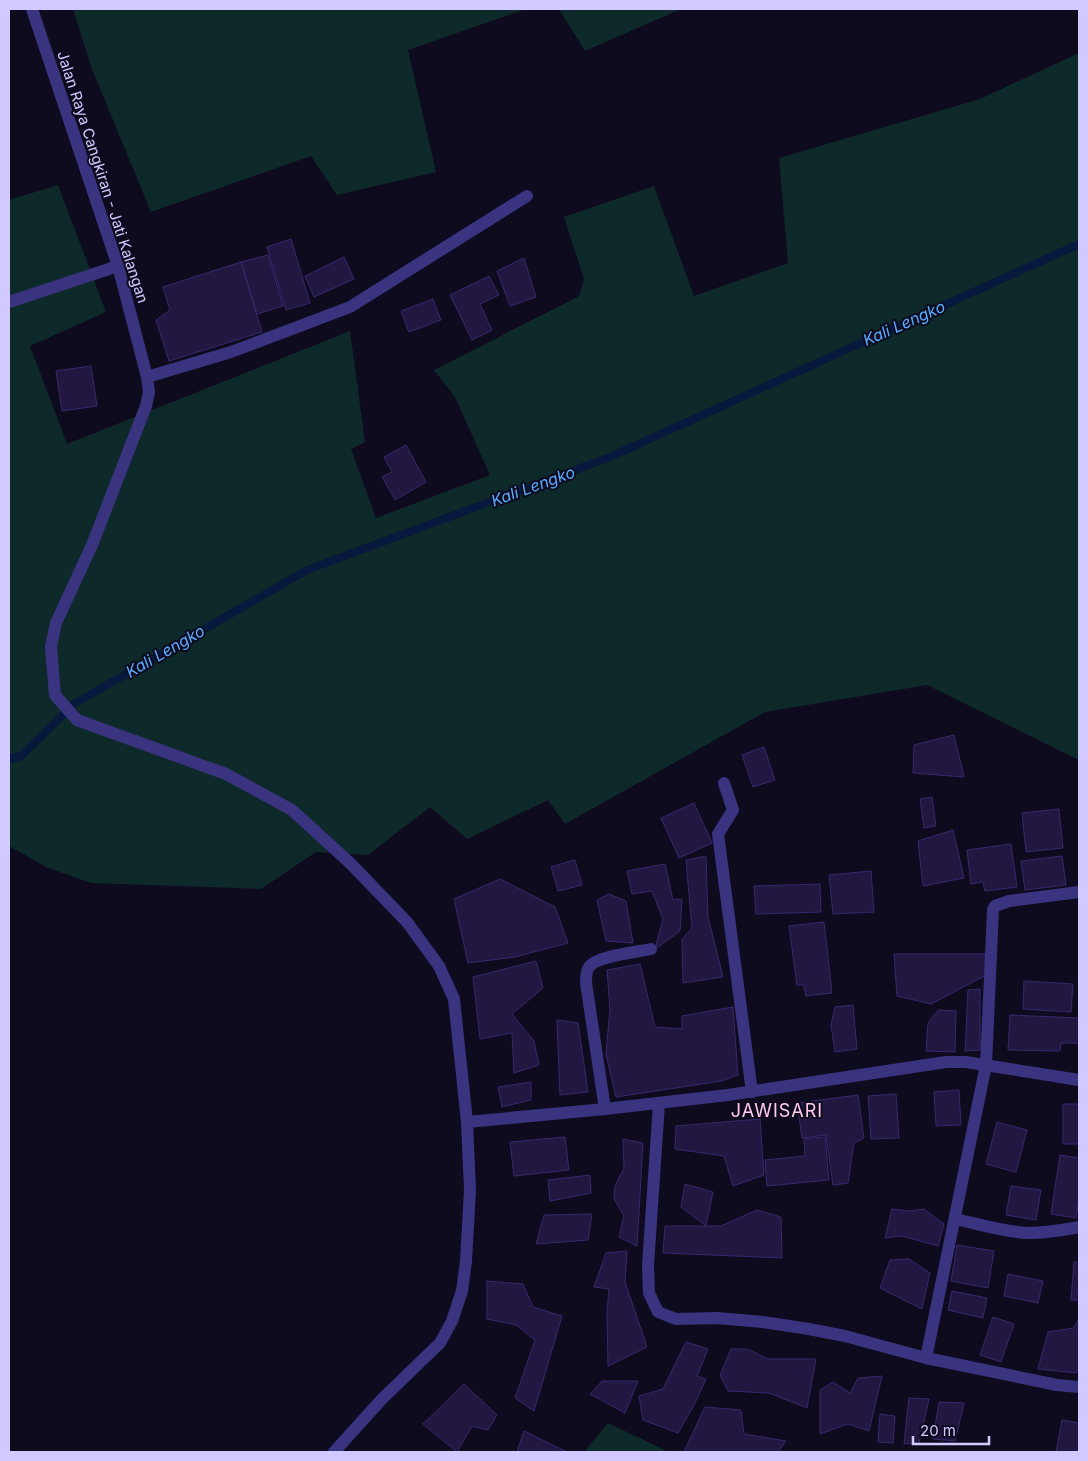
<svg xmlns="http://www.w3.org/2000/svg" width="1088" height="1461" viewBox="0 0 1088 1461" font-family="Inter,sans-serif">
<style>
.green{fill:#0e2929}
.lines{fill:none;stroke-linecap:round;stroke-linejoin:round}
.stream{stroke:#07193c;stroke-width:8}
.building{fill:#211741;stroke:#38286e}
.minor{stroke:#3a3480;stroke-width:12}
.tertiary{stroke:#3a3480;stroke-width:12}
.labels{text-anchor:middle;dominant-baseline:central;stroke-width:4;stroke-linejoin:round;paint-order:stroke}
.street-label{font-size:15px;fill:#d1c9ff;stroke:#0f0b1f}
.water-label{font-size:16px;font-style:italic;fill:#57acff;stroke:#0f0b1f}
.quarter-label{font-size:18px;letter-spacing:1px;fill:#ffcbea;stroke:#0f0b1f}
</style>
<rect width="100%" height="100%" fill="#0f0b1f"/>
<!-- green -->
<path class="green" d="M73 9H526L408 50 436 172 337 195 311 156 151 212 92 69Z
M559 9H681L585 51Z
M1079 53V760L927 685 765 712 565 824 548 800 467 839 430 807 368 855 316 852 261 889 91 883 46 867 9 846V200L58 185 106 312 30 346 67 444 350 331 365 442 351 449 376 518 490 475 455 397 434 370 579 296 584 279 564 217 654 186 694 296 788 263 779 158 980 99Z
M608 1423 669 1452H584Z"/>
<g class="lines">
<!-- stream -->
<path class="stream" d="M9 759 21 756 74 704 307 570 610 457 1079 244"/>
</g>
<!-- building -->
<path class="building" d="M291 239 310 303 286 310 267 247Z
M268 255 283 306 257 314 241 262Z
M344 257 354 279 314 297 305 276Z
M524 258 536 297 510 306 497 271Z
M241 262 262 332 169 361 156 320 170 310 163 287Z
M489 276 499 295 480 304 492 330 472 340 450 295Z
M433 299 441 320 409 332 401 311Z
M91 366 97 406 62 411 56 371Z
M406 445 426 482 395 500 382 477 392 472 384 457Z
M954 735 964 777 913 773 914 745Z
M764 747 775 780 753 787 742 755Z
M932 797 936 826 924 828 920 799Z
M694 803 712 843 679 858 661 818Z
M1059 809 1063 848 1026 852 1022 813Z
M953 830 964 878 923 886 918 841Z
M1011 844 1017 887 985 891 983 882 971 884 967 850Z
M706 856 708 917 723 977 683 983 682 939 692 928 686 860Z
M1062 856 1066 885 1025 890 1021 861Z
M575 860 582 885 558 891 551 867Z
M665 864 673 900 682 899 680 931 655 949 663 919 652 891 632 894 627 871Z
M871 871 874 912 833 914 829 875Z
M500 879 555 907 568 943 515 957 468 963 454 899Z
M820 884 821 912 756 914 754 886Z
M609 894 626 901 633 943 606 941 597 900Z
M824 922 832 993 806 996 804 985H797L789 926Z
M894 954H985L988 974 931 1004 897 996Z
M536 961 543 988 512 1014 534 1041 539 1065 514 1073 512 1033 480 1039 473 977Z
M640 964 655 1027 682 1029V1016L733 1007 738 1075 721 1081 616 1097 606 1054 610 1009 607 970Z
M1024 981 1073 984 1071 1012 1023 1009Z
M980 989V1050L965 1051 968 990Z
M853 1005 857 1049 835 1052 831 1025 835 1007Z
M938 1010 956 1011 955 1052 926 1051 928 1023Z
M1010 1015 1079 1018V1043H1061L1060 1051 1008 1050Z
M557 1020 578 1023 588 1092 560 1095Z
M531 1082V1100L502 1107 498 1087Z
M959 1090 961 1125 936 1126 934 1092Z
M896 1094 899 1138 871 1139 868 1096Z
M858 1095 864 1138 854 1143 848 1183 833 1185 826 1135 802 1138 797 1103Z
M1063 1104H1079V1144H1063Z
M760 1119 764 1175 733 1186 724 1156 675 1149 676 1126Z
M997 1122 1027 1130 1016 1172 986 1164Z
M565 1137 569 1170 514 1176 510 1142Z
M825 1137 829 1180 767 1186 765 1160 805 1156 804 1139Z
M623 1139 643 1143 637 1246 619 1237 624 1216 614 1199 615 1186 624 1168Z
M1060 1155 1079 1158V1199L1076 1218 1051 1214Z
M590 1175 591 1193 550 1201 548 1180Z
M685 1184 713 1192 706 1226 681 1207Z
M1011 1186 1041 1190 1036 1220 1006 1215Z
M892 1209 910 1211 924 1209 944 1224 938 1246 902 1236 885 1238Z
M757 1210 781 1217 782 1258 663 1253 665 1226H721Z
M592 1214 588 1240 536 1244 544 1215Z
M957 1245 994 1251 988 1288 951 1281Z
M627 1251 625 1282 647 1347 608 1366 607 1313 609 1289 594 1287 606 1253Z
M909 1259 930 1273 922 1309 880 1288 890 1260Z
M1074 1262H1079V1300H1071Z
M1008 1274 1043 1281 1038 1303 1004 1296Z
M487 1281 523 1284 533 1307 562 1316 534 1411 515 1398 535 1340 516 1325 487 1319Z
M952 1291 987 1298 983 1318 948 1310Z
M993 1317 1014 1324 1001 1362 980 1355Z
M1079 1318V1367L1076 1373 1038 1369 1048 1332 1074 1328Z
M686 1342 708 1349 697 1376 706 1379 695 1403 678 1433 643 1420 639 1396 663 1389Z
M731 1349H747L768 1359H816L807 1408 769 1393 728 1391 720 1375Z
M882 1376 869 1431 848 1424 820 1434V1390L833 1382 850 1393 858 1378Z
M602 1381H638L625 1413 590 1394Z
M464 1384 497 1415 488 1430 472 1426 457 1452 423 1424Z
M909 1398 929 1399 919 1443 904 1444Z
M939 1402 964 1403 955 1441 933 1439Z
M705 1407 741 1410 744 1434 786 1441 778 1452H684Z
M880 1414 895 1416 893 1443 878 1442Z
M1062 1420 1079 1423V1452H1056Z
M524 1431 567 1452H517Z"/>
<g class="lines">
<!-- minor -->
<path class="minor" d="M9 302 118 266
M147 377 231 352 350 307 527 196
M724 783 733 810 718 834 752 1092
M659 1103 648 1265 649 1293 658 1312 676 1319 717 1318 763 1322 809 1329 845 1336 926 1358 1057 1385 1079 1387
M605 1109 586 983C586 978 586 971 589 967 596 956 638 952 651 949
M955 1219C979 1224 1004 1232 1028 1233 1045 1233 1063 1230 1079 1227
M926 1358 986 1065 993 910 995 906 1009 901 1079 892"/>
<!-- tertiary -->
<path class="tertiary" d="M32 9 118 266 147 377 149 392 146 406 92 545 56 623 51 647 55 695 77 720 226 774 292 810 350 863 407 922 439 966 454 999 467 1122 470 1190 466 1261 462 1291 452 1321 440 1343 382 1399 334 1452
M467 1122 605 1109 728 1095 946 1062H966L1079 1080"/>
</g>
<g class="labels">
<!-- street labels -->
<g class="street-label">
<text transform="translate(103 177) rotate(72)">Jalan Raya Cangkiran - Jati Kalangan</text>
</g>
<!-- water labels -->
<g class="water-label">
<text transform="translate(904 323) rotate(-24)">Kali Lengko</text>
<text transform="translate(533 486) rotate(-20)">Kali Lengko</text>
<text transform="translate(165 651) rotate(-30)">Kali Lengko</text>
</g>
<!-- quarter labels -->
<g class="quarter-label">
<text x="777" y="1110">JAWISARI</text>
</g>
</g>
<!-- border -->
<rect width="1088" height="1461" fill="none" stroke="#d1c9ff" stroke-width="20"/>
<!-- scale -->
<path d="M913 1436v8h76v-8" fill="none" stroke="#d1c9ff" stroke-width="2.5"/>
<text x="920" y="1436" font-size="15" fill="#d1c9ff" stroke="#0f0b1f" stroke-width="4" paint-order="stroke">20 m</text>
</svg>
